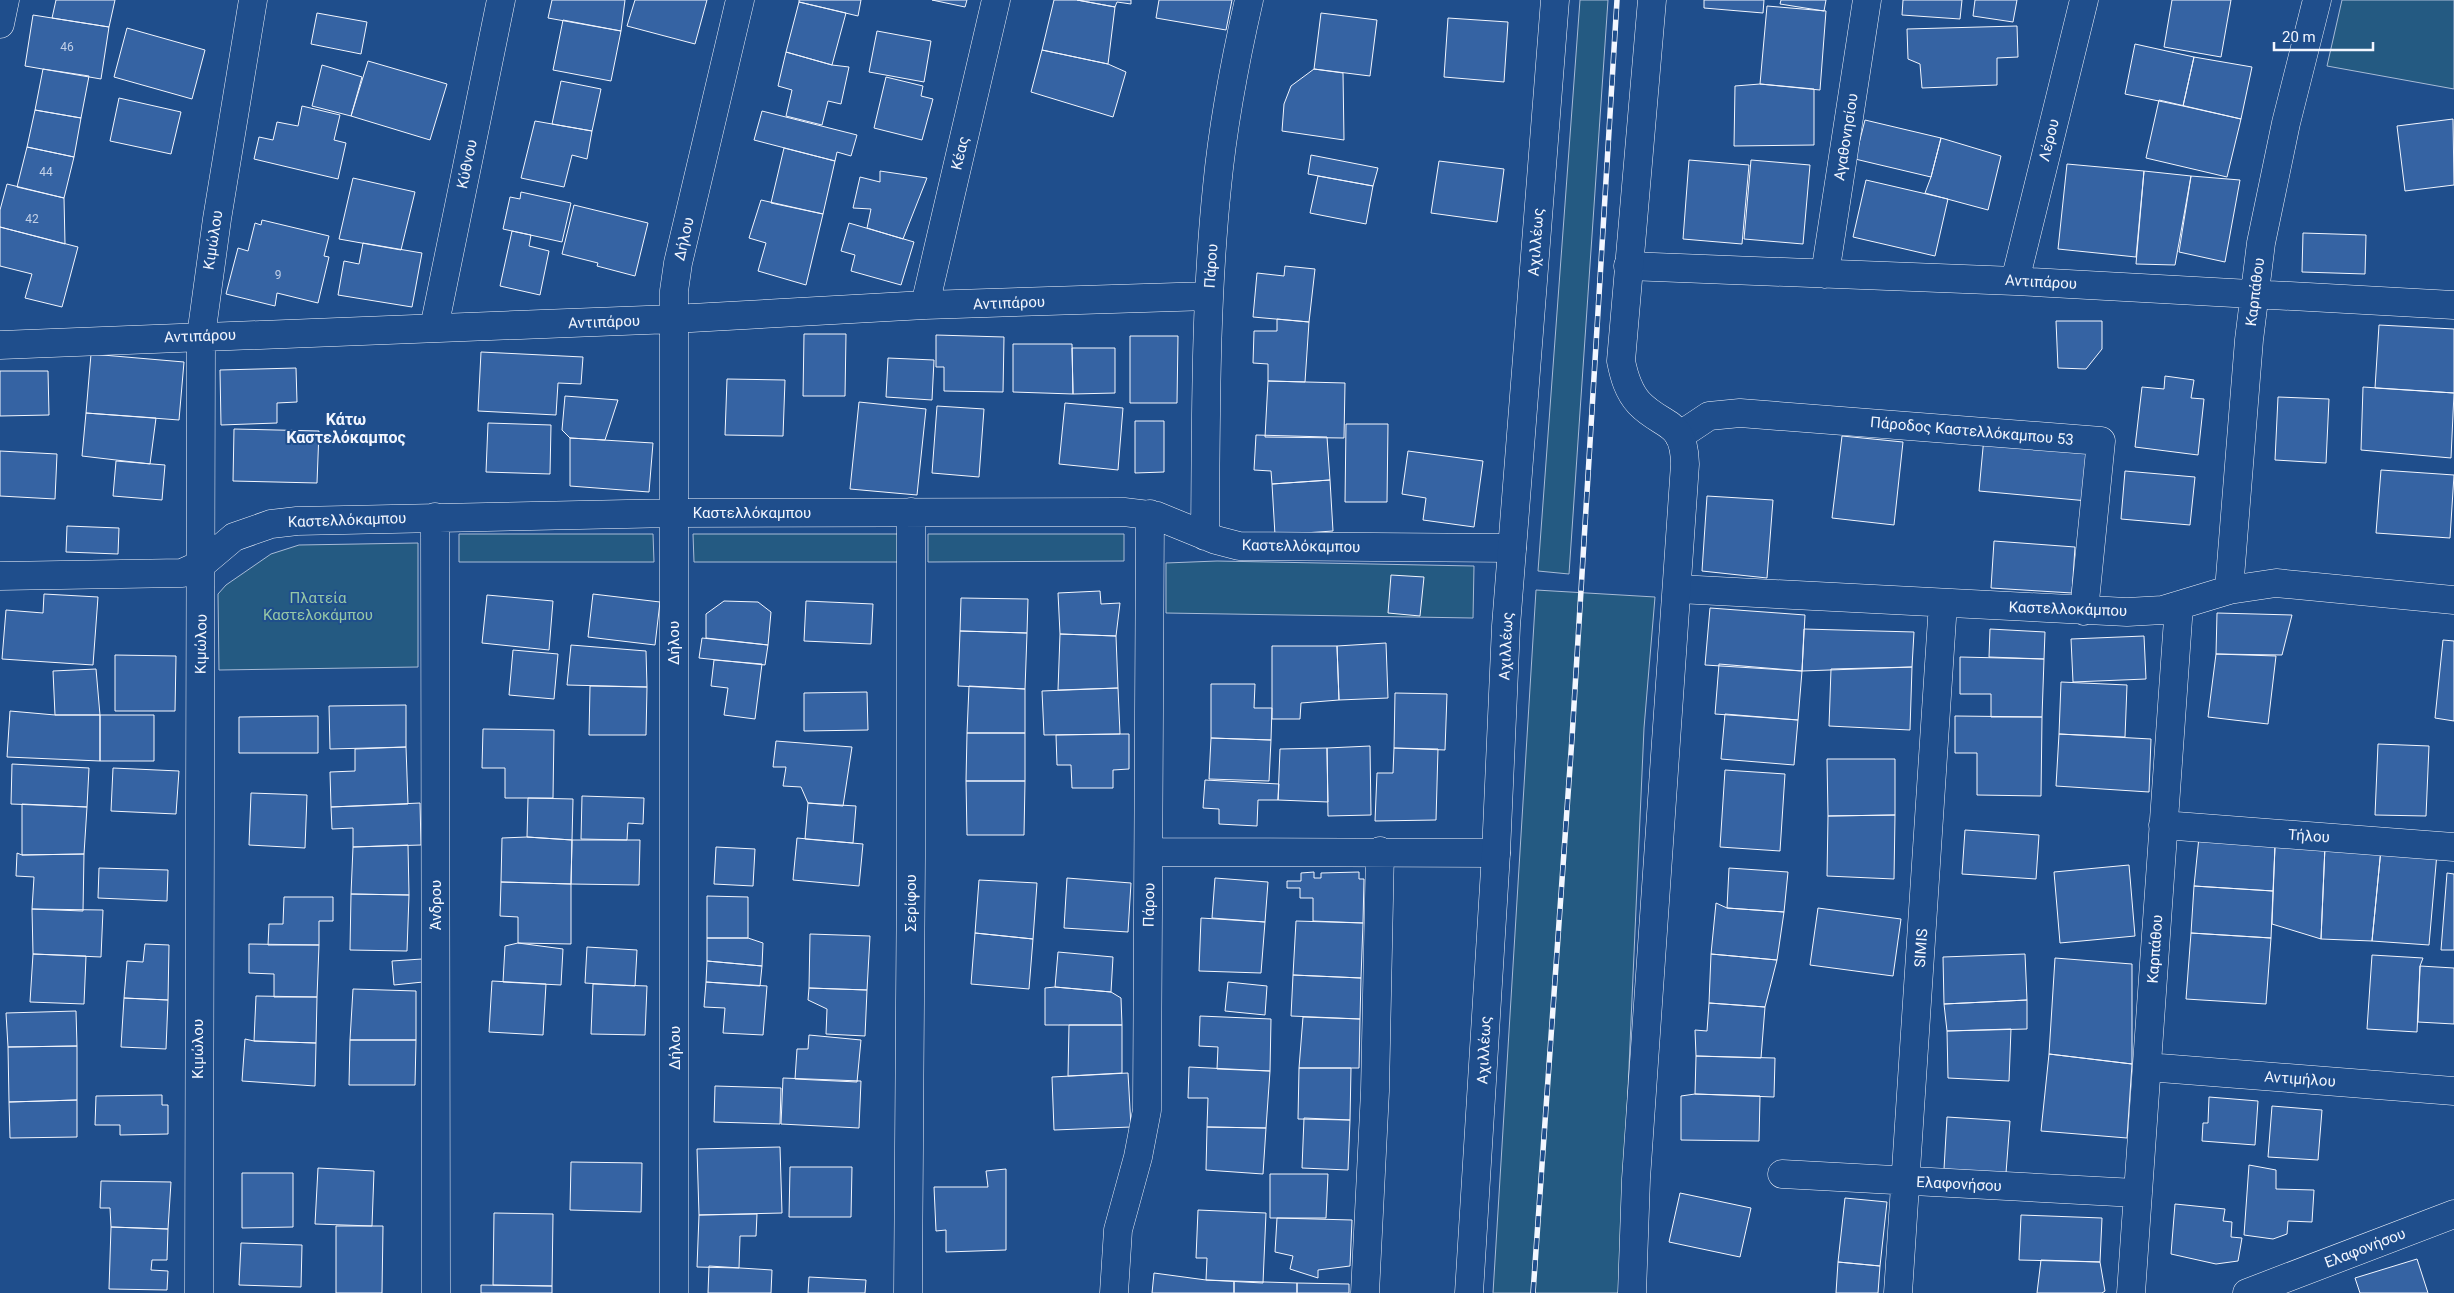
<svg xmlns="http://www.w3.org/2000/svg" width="2454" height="1293" viewBox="0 0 2454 1293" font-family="Roboto,sans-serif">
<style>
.green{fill:#245a82;stroke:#a8bbd7}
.building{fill:#3563a3;stroke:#f2f6ff}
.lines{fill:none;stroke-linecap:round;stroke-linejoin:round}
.street-casing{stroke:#f2f6ff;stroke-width:29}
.secondary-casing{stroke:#f2f6ff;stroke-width:29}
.street{stroke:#1f4e8c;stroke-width:28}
.secondary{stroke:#1f4e8c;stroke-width:28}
.rail-casing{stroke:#f2f6ff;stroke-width:5.5}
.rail{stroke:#1f4e8c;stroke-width:4;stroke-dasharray:11;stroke-linecap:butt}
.labels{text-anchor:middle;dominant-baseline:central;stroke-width:4;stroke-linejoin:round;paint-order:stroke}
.number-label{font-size:12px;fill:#c3d1e8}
.street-label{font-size:15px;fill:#f2f6ff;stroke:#1f4e8c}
.park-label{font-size:15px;fill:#97c8a6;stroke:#1f4e8c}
.neighbourhood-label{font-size:16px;font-weight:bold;fill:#f2f6ff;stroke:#1f4e8c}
</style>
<rect width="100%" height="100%" fill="#1f4e8c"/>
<!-- green -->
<path class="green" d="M1580 0H1608L1569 574 1538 571Z
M2342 0H2454V89L2327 66Z
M459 534H653L654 562H459Z
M693 534H901L900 562H694Z
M928 534H1124V561L928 562Z
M418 543V667L219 670 218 594 226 585 271 554 299 545Z
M1217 561 1474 566 1473 618 1166 613V563Z
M1536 590 1655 597 1644 728 1619 1293H1493Z"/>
<!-- building -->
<path class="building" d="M56 0H115L109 27 52 18Z
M552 0H625L621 31 548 18Z
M635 0H707L695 44 627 26Z
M799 0H861L858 16 799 2Z
M932 0H967L965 7Z
M1054 0H1077L1115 7 1108 64 1042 50Z
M1077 0H1131V4L1117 2 1115 7Z
M1159 0H1232L1226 30 1156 18Z
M1704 0H1764L1763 13 1704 8Z
M1781 0H1826L1824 11 1780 4Z
M1903 0H1962L1960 19 1902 15Z
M1975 0H2017L2013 22 1973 16Z
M2172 0H2231L2221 57 2164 47Z
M799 2 846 13 832 65 786 52Z
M1767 6 1826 11 1820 90 1760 84Z
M317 13 367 22 361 54 311 44Z
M1321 13 1377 20 1370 76 1314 69Z
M33 15 109 27 101 79 25 66Z
M1448 18 1508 22 1504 82 1444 77Z
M563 20 621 31 611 81 553 70Z
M2017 26 2018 57 1997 58V85L1922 88 1920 64 1908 59 1907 29Z
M127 28 205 50 192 99 114 77Z
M877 31 931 41 924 82 869 72Z
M2135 44 2194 57 2183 106 2125 94Z
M1042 50 1108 64 1126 72 1113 117 1031 92Z
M786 52 832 65 849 67 841 104 828 101 822 125 786 116 792 90 778 86Z
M2194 57 2252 67 2241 119 2183 106Z
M368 61 447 84 430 140 351 116Z
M322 65 362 77 351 116 312 106Z
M43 69 89 76 81 118 35 110Z
M1314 69 1343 73 1344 140 1282 131 1284 104 1291 86Z
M886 77 923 86 921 96 933 99 922 140 874 128Z
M561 81 601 89 592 131 552 124Z
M1760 84 1814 89V145L1734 146 1735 86Z
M119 98 181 112 171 154 110 141Z
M2159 100 2241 119 2227 177 2146 158Z
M302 106 340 115 334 140 346 143 338 179 254 159 259 137 273 140 277 122 298 126Z
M35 110 81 118 74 157 27 147Z
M762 111 857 135 851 156 837 152 835 161 754 140Z
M2453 119 2454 185 2405 191 2397 126Z
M1865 120 1941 138 1931 177 1855 159Z
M535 121 592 131 587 159 572 155 564 187 521 178Z
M1941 138 2001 156 1988 210 1925 193 1931 177Z
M27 147 74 157 64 198 17 187Z
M784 148 835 161 823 214 771 203Z
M1311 155 1378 168 1373 186 1308 174Z
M1689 160 1749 165 1742 244 1683 239Z
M1751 160 1810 165 1803 244 1744 239Z
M1439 161 1504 169 1497 222 1431 213Z
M2067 164 2144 171 2136 257 2058 249Z
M880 171 927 178 903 239 867 228 871 209 853 208 860 177 880 182Z
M2144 171 2191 176 2175 265 2136 264Z
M1318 176 1373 186 1366 224 1310 213Z
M2191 176 2240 180 2225 262 2179 252Z
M353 178 415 192 401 250 339 239Z
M1866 180 1948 199 1935 256 1853 237Z
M7 184 64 198 65 244 0 227V210Z
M521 192 571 203 562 242 503 229 510 197 520 199Z
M761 200 823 214 806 285 758 271 766 243 749 238Z
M574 205 648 223 635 276 597 266 598 263 562 254Z
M262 220 329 236 324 256 329 257 318 303 277 293 275 306 226 294 238 248 248 251 255 223 261 225Z
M849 223 914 242 901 285 851 271 855 255 841 251Z
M0 227 78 247 62 307 25 298 32 274 0 266Z
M512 231 531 235 529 246 549 251 540 295 500 286Z
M2303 233 2366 235 2365 274 2302 272Z
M363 243 422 253 412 307 338 295 344 261 359 264Z
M1285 266 1315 269 1309 322 1253 317 1257 273 1284 276Z
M1277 319 1309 322 1305 382 1268 381V364L1253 363 1254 331H1277Z
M2056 321H2102V349L2086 369 2058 368Z
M2379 325 2454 329V393L2375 388Z
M804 334H846L845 396H803Z
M936 335 1004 337 1003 392 944 391V367H936Z
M1130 336H1178L1177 403H1130Z
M1013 344H1072L1073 394 1013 392Z
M1072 348H1115V393L1073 394Z
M481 352 583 357 581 384 558 383 556 415 478 411Z
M91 354 184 362 179 420 86 413Z
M888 358 934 360 932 400 886 397Z
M296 368 297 402 277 403V423L221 425 220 370Z
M0 371H48L49 415 0 416Z
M2165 376 2194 380 2191 398 2204 399 2198 455 2135 447 2142 387 2164 389Z
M727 379 785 380 783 436 725 435Z
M1268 381 1345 383 1344 438 1265 437Z
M2363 387 2454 393 2451 458 2361 450Z
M565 396 618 400 605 440 570 438 562 430Z
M2278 397 2329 399 2326 463 2275 460Z
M859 402 926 409 917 495 850 489Z
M1065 403 1123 408 1118 470 1059 464Z
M937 406 984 409 979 477 932 473Z
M86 413 156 418 150 464 82 456Z
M1135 421H1164V472L1135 473Z
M488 423 551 425 550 474 486 472Z
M1346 424H1388L1387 502H1345Z
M234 429 319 431 317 483 233 481Z
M1256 435 1327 437 1330 480 1272 484 1271 471 1254 470Z
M1842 436 1903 442 1894 525 1832 518Z
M1984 437 2093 447 2088 501 1979 491Z
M570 438 653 443 649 492 570 486Z
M0 451 57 454 55 499 0 496Z
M1408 451 1483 461 1474 527 1423 520 1426 498 1402 494Z
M116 461 165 465 162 500 113 496Z
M2381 470 2454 475 2450 538 2376 533Z
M2125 471 2195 477 2190 525 2121 519Z
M1330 480 1333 531 1275 535 1272 484Z
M1707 496 1773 500 1767 578 1702 571Z
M67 526 119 528 118 554 66 552Z
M1994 541 2075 547 2072 593 1991 588Z
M1391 575 1424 577 1420 616 1388 613Z
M1100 591 1101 604 1120 603 1116 636 1060 634 1058 593Z
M44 594 98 597 93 665 2 659 6 610 43 613Z
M593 594 660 602 655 645 588 637Z
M487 595 553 601 549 650 482 643Z
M961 598 1028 599 1027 633 960 631Z
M724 601 758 602 771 612 768 645 706 638V614Z
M806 601 873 604 871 644 804 641Z
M1710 608 1805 615 1802 671 1705 665Z
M2217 613 2292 615 2282 655 2216 654Z
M1804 629 1914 632 1912 667 1802 671Z
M1990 629 2045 632 2044 659 1989 657Z
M960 631 1027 633 1025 689 958 686Z
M1060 634 1116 636 1118 688 1058 690Z
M2144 636 2146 679 2073 682 2071 639Z
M702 638 768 645 765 665 699 658Z
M2443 640 2454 641V721L2435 718Z
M1386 643 1388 698 1339 700 1337 646Z
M571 645 646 651 647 687 567 685Z
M1272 646H1337L1339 700 1301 703 1300 719H1272Z
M513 650 558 654 554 699 509 695Z
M2216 654 2276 656 2268 724 2208 717Z
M115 655 176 656 175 711H115Z
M1960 657 2044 659 2042 717H1991V694H1960Z
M714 660 762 664 755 719 724 715 728 688 711 686Z
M1719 664 1802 671 1798 720 1715 714Z
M1912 667 1910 730 1829 726 1831 669Z
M96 669 100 715H55L53 671Z
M2061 682 2127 685 2125 737 2059 734Z
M1211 684H1255L1254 708H1272L1271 740 1211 738Z
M590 686 647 687 646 735H589Z
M969 686 1025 689V733H967Z
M1118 688 1120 734 1044 735 1042 691Z
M867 692 868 730 804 731V693Z
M1395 693 1447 694 1445 750 1394 748Z
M406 705V747L330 749 329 706Z
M10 711 55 715H100V761L7 757Z
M1725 714 1798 720 1794 765 1721 759Z
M100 715H154V761H100Z
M318 716V753H239V717Z
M1955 716 2042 717 2041 796 1977 795V753H1955Z
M483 729 554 730 553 798H505V768H482Z
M967 733H1025V781H966Z
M1120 734H1129V769L1113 770V788H1072L1071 765H1057L1056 735Z
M2059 734 2151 739 2149 792 2056 786Z
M1211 738 1271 740 1269 781 1209 779Z
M776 741 852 747 843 806 808 803 801 787 783 786 786 767H773Z
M2378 744 2429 746 2426 816 2375 815Z
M1370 746 1371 815 1328 816 1327 748Z
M406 747 408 804 331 807 330 772 355 771V749Z
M1327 748 1328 802 1278 800 1280 749Z
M1394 748 1438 749 1436 820 1375 821 1377 773H1393Z
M1827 759H1895V815L1828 816Z
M12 764 89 768 87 807 11 804Z
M113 768 179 771 176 814 111 811Z
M1725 770 1785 774 1780 851 1720 847Z
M1205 780 1279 784 1278 800H1258L1257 826 1219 824V809L1203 808Z
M966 781H1025L1024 835H967Z
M251 793 307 795 305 848 249 845Z
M582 796 644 798 643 824 628 823 627 840 581 839Z
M528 798 573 799 572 840 527 837Z
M420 803 421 845 353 847V828L332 829 331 807Z
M808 803 856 806 853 843 805 839Z
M22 804 87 807 84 854 22 855Z
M1895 815 1894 879 1827 876 1828 816Z
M1965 830 2039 835 2036 879 1962 874Z
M527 837 572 840 571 884 501 882 502 838Z
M2199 837 2275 846 2273 891 2194 886Z
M797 838 863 844 859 886 793 880Z
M572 840H640L639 885 571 884Z
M408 845 409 895 351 894 353 847Z
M2275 846H2325L2321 939 2272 924Z
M2325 846 2381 849 2372 941 2321 939Z
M716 847 755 849 753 886 714 884Z
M2381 849 2437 853 2429 945 2372 941Z
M17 853 22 855 84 854 83 911 32 909 34 877 16 876Z
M2129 865 2135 936 2060 943 2054 872Z
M99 868 168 870 167 901 98 898Z
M1729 868 1788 872 1784 912 1727 908Z
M1314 872V878H1321V873L1359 872V879H1364L1363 923 1313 921V898H1300V888H1287V881H1301V873Z
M2447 873 2454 874V950H2441Z
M1067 878 1131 883 1128 932 1064 928Z
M1215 878 1268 882 1265 922 1212 918Z
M979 880 1037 883 1033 939 975 933Z
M501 882 571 884V944L518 943V917L500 916Z
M2194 886 2273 891 2271 938 2191 933Z
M351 894 409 895 407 951 350 950Z
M707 896 748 897V938H707Z
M284 897H333V921H319V945H268L269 924H283Z
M1716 903 1727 908 1784 912 1777 960 1711 954Z
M1818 908 1901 919 1893 976 1810 965Z
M32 909 103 910 101 957 33 954Z
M1201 918 1265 922 1261 973 1199 971Z
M1296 921 1363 923 1361 978 1293 975Z
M975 933 1033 939 1029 989 971 984Z
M2191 933 2271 938 2266 1004 2186 999Z
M810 934 870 936 867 990 809 988Z
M707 938H748L763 943 762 966 707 961Z
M518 943 563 949 561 985 503 982 505 946Z
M145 944 169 945 168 1000 124 998 127 961 143 962Z
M249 944 319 945 317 997H274V974L249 973Z
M587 947 637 950 635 986 585 983Z
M1058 952 1113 957 1111 992 1055 987Z
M33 954 86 956 84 1004 30 1002Z
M1711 954 1777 960 1765 1007 1709 1003Z
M2025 954 2027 1000 1944 1004 1943 957Z
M2372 955 2423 958 2420 966 2417 1032 2367 1029Z
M2055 958 2132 964V1064L2049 1054Z
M422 959 423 982 394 985 392 961Z
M707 961 762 966 760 986 706 982Z
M2420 966 2454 968V1024L2418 1022Z
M1293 975 1361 978 1360 1019 1291 1016Z
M492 981 546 984 543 1035 489 1032Z
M706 982 767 986 763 1035 723 1033 725 1008 704 1007Z
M1228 982 1267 986 1265 1015 1225 1011Z
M593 984 647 986 645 1035 591 1034Z
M1055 987 1111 992 1121 998 1122 1025H1045V988Z
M809 988 867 990 865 1036 826 1034 827 1009 808 1000Z
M353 989 416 991V1040H350Z
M256 996 317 997 316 1043 254 1041Z
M124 998 168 1000 166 1049 121 1047Z
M2027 1000V1029L1947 1031 1944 1004Z
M1709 1003 1765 1007 1761 1058 1696 1056 1695 1030 1707 1031Z
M76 1011 77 1046 8 1047 6 1013Z
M1200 1016 1271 1019 1270 1071 1217 1069 1218 1047 1199 1046Z
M1303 1017 1360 1019 1359 1068H1299Z
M1069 1025H1122V1073L1068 1076Z
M2011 1029 2009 1081 1948 1078 1947 1031Z
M809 1035 861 1040 857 1082 795 1079 797 1049H808Z
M245 1039 254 1041 316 1043 315 1086 242 1081Z
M350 1040H416L415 1085H349Z
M77 1046V1100L9 1102 8 1047Z
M2049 1054 2132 1064 2127 1138 2041 1131Z
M1696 1056 1775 1058 1774 1097 1695 1094Z
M1189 1067 1270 1071 1266 1128 1207 1127 1208 1098H1188Z
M1299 1068H1351L1350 1120 1298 1119Z
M1128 1073 1131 1127 1054 1130 1052 1077Z
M783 1078 861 1081 859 1128 781 1124Z
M715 1086 781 1088 780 1124 714 1122Z
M1695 1094 1760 1096 1759 1141 1681 1140V1096Z
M162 1095V1105H168V1134L120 1135V1125H95L96 1096Z
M2209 1097 2258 1101 2255 1145 2202 1141 2203 1123H2208Z
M77 1100V1137L10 1138 9 1102Z
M2272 1106 2322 1110 2318 1160 2268 1157Z
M1947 1117 2010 1121 2006 1173 1944 1169Z
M1304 1118 1350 1120 1348 1170 1302 1168Z
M1207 1127 1266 1128 1263 1174 1206 1170Z
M780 1147 782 1213 699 1215 697 1149Z
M571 1162 642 1163 641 1212 570 1210Z
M2249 1165 2276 1170V1189L2314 1190 2312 1222 2288 1221 2287 1234 2273 1239 2244 1235Z
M790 1167H852L851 1217H789Z
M318 1168 374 1171 372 1226 315 1224Z
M1006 1169V1250L946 1252V1230L936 1231 934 1187H988L986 1171Z
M242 1173H293V1227L242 1228Z
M1270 1174H1328L1326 1218H1270Z
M101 1181 171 1182 168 1229 111 1227 110 1208H100Z
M1680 1193 1751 1208 1740 1257 1669 1242Z
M1845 1198 1887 1202 1880 1266 1838 1262Z
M2175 1204 2225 1209 2223 1221 2232 1222 2231 1237 2242 1238 2238 1261 2216 1264 2171 1254Z
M1198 1210 1266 1213 1263 1283 1206 1280 1207 1258H1196Z
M494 1213 553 1214 552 1286 493 1285Z
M757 1214 756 1236H740L739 1268 697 1267 699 1215Z
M2021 1215 2102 1218 2100 1262 2019 1260Z
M1277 1218 1352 1220 1350 1266 1318 1270V1278L1290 1269 1293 1256 1275 1252Z
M336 1226H383L382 1293H336Z
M111 1227 168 1229 167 1260H152L151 1270 168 1271 167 1290 109 1289Z
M241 1243 302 1245 301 1287 239 1285Z
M2417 1259 2428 1293H2360L2355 1278Z
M2041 1260 2100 1262 2105 1291 2102 1293H2037Z
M1838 1262 1880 1266 1878 1293H1836Z
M709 1266 772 1270 771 1293H708Z
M1154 1273 1206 1280 1234 1281V1293H1152Z
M809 1277 866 1280 865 1293H808Z
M1234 1281 1297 1283V1293H1234Z
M1297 1283 1349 1284V1293H1297Z
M481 1285 552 1286V1293H481Z"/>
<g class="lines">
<!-- street casing -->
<g class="street-casing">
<path id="street" d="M0 24 5 0
M1628 266 2015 281 2454 305
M1825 274 1867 0
M2015 281 2084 0
M925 305 996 0
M434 328 501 0
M0 345 673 319 925 305 1209 296
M1679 436 1709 416 1740 413 2101 441 2084 611
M435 517 436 1293
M1205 536C1206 419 1205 303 1217 187 1223 124 1235 61 1249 0
M0 576 182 573 202 564 234 537 271 524 297 521 674 513 1124 512 1157 516 1216 540 1239 546 1512 548
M1678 589 2127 612 2163 610 2229 590 2276 583 2454 600
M2229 590 2249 340 2261 243 2286 123 2317 0
M2163 825 2454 847
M1150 852 1496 853
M2147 1067 2454 1091
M1782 1174 2136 1193
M199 1293 201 336 217 219 253 0
M674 1293V291L678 263 740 0
M908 1293 911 857V512
M1114 1293 1118 1230 1138 1157 1147 1110 1150 514
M1365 1293 1375 1091 1380 851
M1898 1293 1943 603
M2131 1293 2179 605
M2247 1293 2454 1214"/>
</g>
<!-- secondary casing -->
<g class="secondary-casing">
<path id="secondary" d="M1469 1293 1496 853 1506 626 1555 0
M1632 1293 1636 1179 1685 464C1684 419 1663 428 1639 403 1628 391 1624 376 1621 361L1652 0"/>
</g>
<!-- street -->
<use href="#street" class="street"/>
<!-- secondary -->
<use href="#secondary" class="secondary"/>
<!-- rail casing -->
<g class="rail-casing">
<path id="rail" d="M1533 1293 1572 738 1617 0"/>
</g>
<!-- rail -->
<use href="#rail" class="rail"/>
</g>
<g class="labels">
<!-- number labels -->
<g class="number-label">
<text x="67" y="47">46</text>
<text x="46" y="172">44</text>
<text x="32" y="219">42</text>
<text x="278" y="275">9</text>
</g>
<!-- street labels -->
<g class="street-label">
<text transform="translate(1846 137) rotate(-81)">Αγαθονησίου</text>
<text transform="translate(2049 140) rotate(-76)">Λέρου</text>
<text transform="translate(960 153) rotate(-77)">Κέας</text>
<text transform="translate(467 164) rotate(-78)">Κύθνου</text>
<text transform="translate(684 239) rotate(-77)">Δήλου</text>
<text transform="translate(213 240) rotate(-81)">Κιμώλου</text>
<text transform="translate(1536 242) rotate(-86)">Αχιλλέως</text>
<text transform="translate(1211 266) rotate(-86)">Πάρου</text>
<text transform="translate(2041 282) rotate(3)">Αντιπάρου</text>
<text transform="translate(2255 292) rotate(-83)">Καρπάθου</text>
<text transform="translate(1009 303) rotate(-2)">Αντιπάρου</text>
<text transform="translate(604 322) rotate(-2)">Αντιπάρου</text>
<text transform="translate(200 336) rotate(-2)">Αντιπάρου</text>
<text transform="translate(1972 431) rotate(5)">Πάροδος Καστελλόκαμπου 53</text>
<text x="752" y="513">Καστελλόκαμπου</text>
<text transform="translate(347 520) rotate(-2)">Καστελλόκαμπου</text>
<text transform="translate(1301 546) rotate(1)">Καστελλόκαμπου</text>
<text transform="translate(2068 609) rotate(2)">Καστελλοκάμπου</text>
<text transform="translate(674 643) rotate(-90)">Δήλου</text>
<text transform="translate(201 644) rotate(-89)">Κιμώλου</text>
<text transform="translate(1506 646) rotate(-87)">Αχιλλέως</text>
<text transform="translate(2309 836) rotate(4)">Τήλου</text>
<text transform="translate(911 903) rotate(-90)">Σερίφου</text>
<text transform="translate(436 905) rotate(-90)">Άνδρου</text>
<text transform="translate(1149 905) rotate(-89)">Πάρου</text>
<text transform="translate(1921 948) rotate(-86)">SIMIS</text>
<text transform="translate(2155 949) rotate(-86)">Καρπάθου</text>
<text transform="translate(675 1048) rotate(-90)">Δήλου</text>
<text transform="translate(198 1049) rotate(-90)">Κιμώλου</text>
<text transform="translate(1484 1050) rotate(-87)">Αχιλλέως</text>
<text transform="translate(2300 1079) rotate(4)">Αντιμήλου</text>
<text transform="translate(1959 1184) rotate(3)">Ελαφονήσου</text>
<text transform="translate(2365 1248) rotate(-21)">Ελαφονήσου</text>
</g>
<!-- park labels -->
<g class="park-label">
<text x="318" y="598">Πλατεία<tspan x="318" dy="17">Καστελοκάμπου</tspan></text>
</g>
<!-- neighbourhood labels -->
<g class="neighbourhood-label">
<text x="346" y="419">Κάτω<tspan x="346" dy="18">Καστελόκαμπος</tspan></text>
</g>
</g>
<!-- scale -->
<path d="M2274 42v8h99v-8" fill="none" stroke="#f2f6ff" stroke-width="2.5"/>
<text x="2282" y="42" font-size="15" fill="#f2f6ff" stroke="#1f4e8c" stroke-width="4" paint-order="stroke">20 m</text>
</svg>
